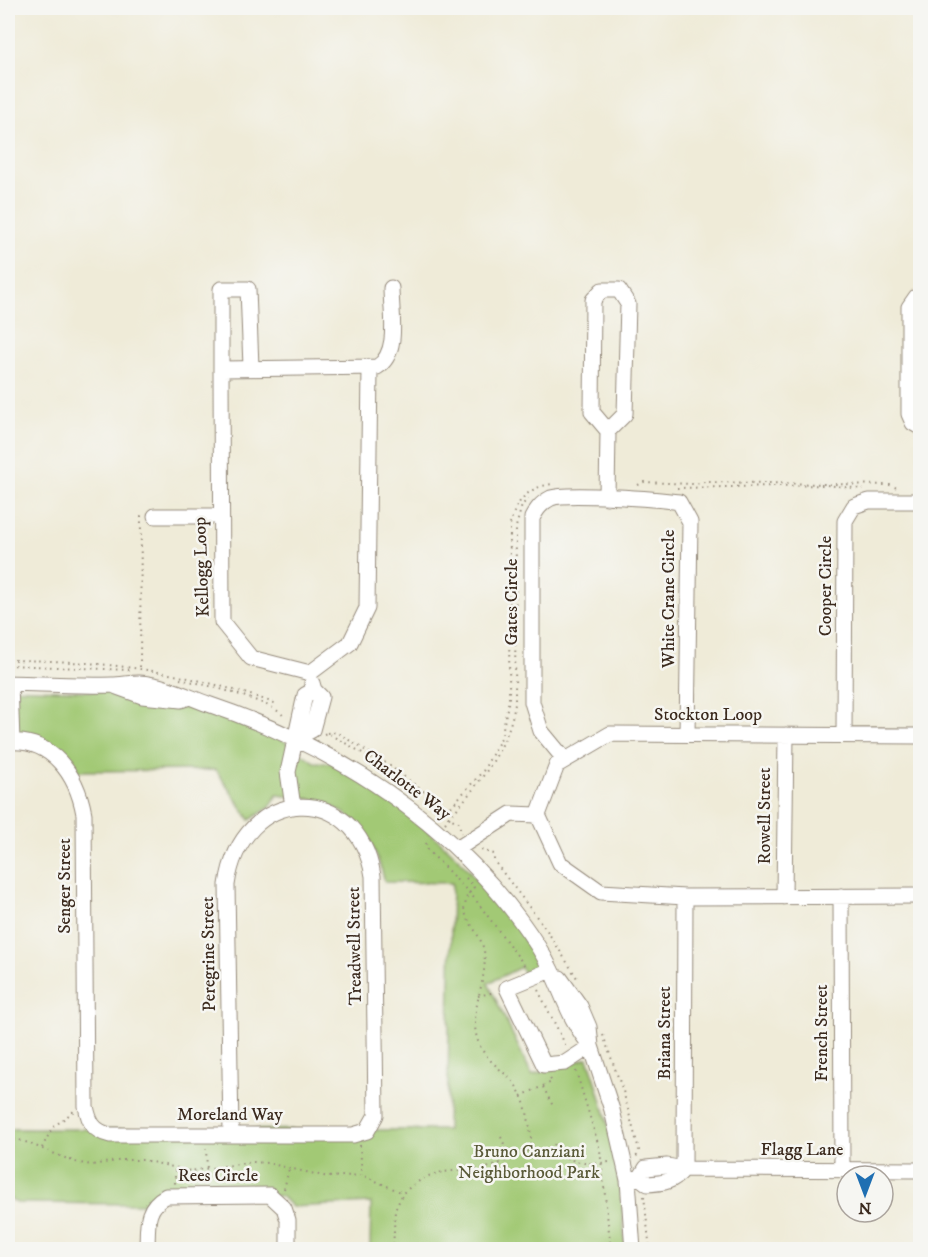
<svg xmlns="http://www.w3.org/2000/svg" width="928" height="1257" viewBox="0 0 928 1257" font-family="'IM FELL DW Pica',serif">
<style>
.green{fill:#a2c974;stroke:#6e7a49;stroke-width:1.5}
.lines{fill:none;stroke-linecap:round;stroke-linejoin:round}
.minor-casing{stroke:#958a7b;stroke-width:17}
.path{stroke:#958a7b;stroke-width:2;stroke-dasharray:1.5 4.5;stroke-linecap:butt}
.minor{stroke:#fff;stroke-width:15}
.labels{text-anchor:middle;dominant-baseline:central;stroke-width:5;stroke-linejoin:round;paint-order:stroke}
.street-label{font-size:18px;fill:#3b2a1e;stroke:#f6f6f2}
.park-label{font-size:18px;fill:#5a5a38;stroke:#f6f6f2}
</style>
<rect width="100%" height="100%" fill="#f6f6f2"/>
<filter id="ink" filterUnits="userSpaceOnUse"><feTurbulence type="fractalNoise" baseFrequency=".0167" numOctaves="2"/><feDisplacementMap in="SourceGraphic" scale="12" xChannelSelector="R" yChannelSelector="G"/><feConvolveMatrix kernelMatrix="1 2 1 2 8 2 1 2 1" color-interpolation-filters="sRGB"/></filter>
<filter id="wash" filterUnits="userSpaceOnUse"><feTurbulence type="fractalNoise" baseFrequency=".008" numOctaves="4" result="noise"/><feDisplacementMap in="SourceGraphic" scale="24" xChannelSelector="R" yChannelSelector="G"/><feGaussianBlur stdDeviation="1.35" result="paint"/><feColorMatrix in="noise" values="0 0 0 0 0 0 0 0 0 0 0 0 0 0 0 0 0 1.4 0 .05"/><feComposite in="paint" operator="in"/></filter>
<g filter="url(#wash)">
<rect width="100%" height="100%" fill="#efebd8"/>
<!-- green -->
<path class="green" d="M8 688 113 692 192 706 270 731 314 762 333 763 409 813 459 859 517 927 541 965 540 971 526 978 521 967 488 983 532 1075 588 1058C610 1120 623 1183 625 1249H370L371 1203 292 1207 281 1196 162 1190 143 1204 17 1203 8 1198V1129L447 1130 452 883 385 882C369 819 342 800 277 795L270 807 250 820 216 770 78 771 64 755 8 738Z"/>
</g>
<g filter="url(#ink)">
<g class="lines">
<!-- minor casing -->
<g class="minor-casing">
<path id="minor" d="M920 297H916L909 307V414L913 423 920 427
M221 369V289H248L251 367
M370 369 367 608 350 643 310 673 251 658 222 622 221 369 377 367C400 353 391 313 391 288
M607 497 608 431 625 414 628 304 619 290H602L593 300 592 412 608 431
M155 516H219
M8 683C42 684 77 686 112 685 121 685 130 683 139 683 163 684 186 696 208 704 333 746 441 814 520 920 531 935 543 953 551 970 564 997 571 1023 591 1046
M10 683 12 742
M117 687 142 696 181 700 187 698
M844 735 845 521 854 506 869 501H920
M920 736 610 734 557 765 538 815 560 863 601 892 685 897 920 896
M297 738 312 730 321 697 314 690 312 683
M8 742C52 738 77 775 84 814L86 1106C89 1122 93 1131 110 1135H353L367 1131 376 1115 373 876C357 779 241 784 227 885L231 1134
M565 760 541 731 532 702V518C537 509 541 503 551 498 566 492 659 499 679 502L690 522 687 734
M293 807 288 772 305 695 314 690
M457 849 511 814 538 815
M841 896 842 1169
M784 897 786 735
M551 970 507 988 544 1065 565 1063 591 1046
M560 978 580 1006 589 1027 591 1046 612 1110 628 1180 633 1250
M684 1169 685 897
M640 1178 646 1168 667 1166 684 1169 920 1170
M632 1179 640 1178 648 1184C664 1183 673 1182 684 1169
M147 1250C148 1227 144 1208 166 1196L270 1195 284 1208 288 1220V1250"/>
</g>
<!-- path -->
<path class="path" d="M638 485 644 482 694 484 705 482 890 485 897 488
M677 488 826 485 863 489
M8 660C109 661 181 670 277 704
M8 665 130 670
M140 667 141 516H143
M180 679C200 683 277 702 285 718
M327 733 336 732 386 763 448 810 483 771 501 738 509 699 510 525C515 502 528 486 554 484
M324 734 327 733C358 750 387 767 415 788 429 799 442 817 459 822L461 833
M445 823C476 786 507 753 515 704L516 527 522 505 528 499
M426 843 428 850 475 899 525 966
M481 850 494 854V861L546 929 577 978
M466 878 474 887 467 896 464 910C469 925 481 935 484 951 489 982 465 1015 480 1046 487 1061 504 1071 514 1083 528 1102 530 1127 532 1149
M538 990 566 1046
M478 996 495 992
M603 1035 623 1091 639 1150 636 1158
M576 1071 600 1150 611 1250
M543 1087 553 1106
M521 1096 552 1082 549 1077
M501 1137 510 1158
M8 1138 23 1141 75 1162 91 1165 124 1160H143L190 1171 253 1162 267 1163 328 1177 362 1175 403 1193C436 1165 446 1174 485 1168 507 1164 523 1147 546 1149 555 1150 563 1157 572 1160 585 1164 596 1164 609 1162
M360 1145 362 1175
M42 1148 52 1128 74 1111
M206 1148 207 1170
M552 1151 555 1143
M175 1170V1185
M284 1189 289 1169
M644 1196 650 1250
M393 1250 395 1210 403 1193"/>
<!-- minor -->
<use href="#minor" class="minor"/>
</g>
</g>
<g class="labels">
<!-- street labels -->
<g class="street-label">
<text transform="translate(202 567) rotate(-92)">Kellogg Loop</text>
<text transform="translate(826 586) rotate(-90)">Cooper Circle</text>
<text transform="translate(669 599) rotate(-90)">White Crane Circle</text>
<text transform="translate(512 602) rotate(-90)">Gates Circle</text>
<text x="708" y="715">Stockton Loop</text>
<text transform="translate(407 785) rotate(37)">Charlotte Way</text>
<text transform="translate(765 816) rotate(-90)">Rowell Street</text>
<text transform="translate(65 886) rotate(-90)">Senger Street</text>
<text transform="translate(355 946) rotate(-91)">Treadwell Street</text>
<text transform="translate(209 954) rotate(-91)">Peregrine Street</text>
<text transform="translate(665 1033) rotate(-90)">Briana Street</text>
<text transform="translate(822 1033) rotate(-90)">French Street</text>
<text x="230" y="1115">Moreland Way</text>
<text x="802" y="1150">Flagg Lane</text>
<text x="218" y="1176">Rees Circle</text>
</g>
<!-- park labels -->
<g class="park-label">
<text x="529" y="1152">Bruno Canziani<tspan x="529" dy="21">Neighborhood Park</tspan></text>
</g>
</g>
<!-- margin -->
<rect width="928" height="1257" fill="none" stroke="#f6f6f2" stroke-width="30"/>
<!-- north arrow -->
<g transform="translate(865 1194) rotate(180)"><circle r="28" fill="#f6f6f2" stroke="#aba49d" stroke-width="1.5"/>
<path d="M0-4.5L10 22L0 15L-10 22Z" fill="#1f6fb2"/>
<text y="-9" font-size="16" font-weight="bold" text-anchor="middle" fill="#3b2a1e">N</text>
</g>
</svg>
